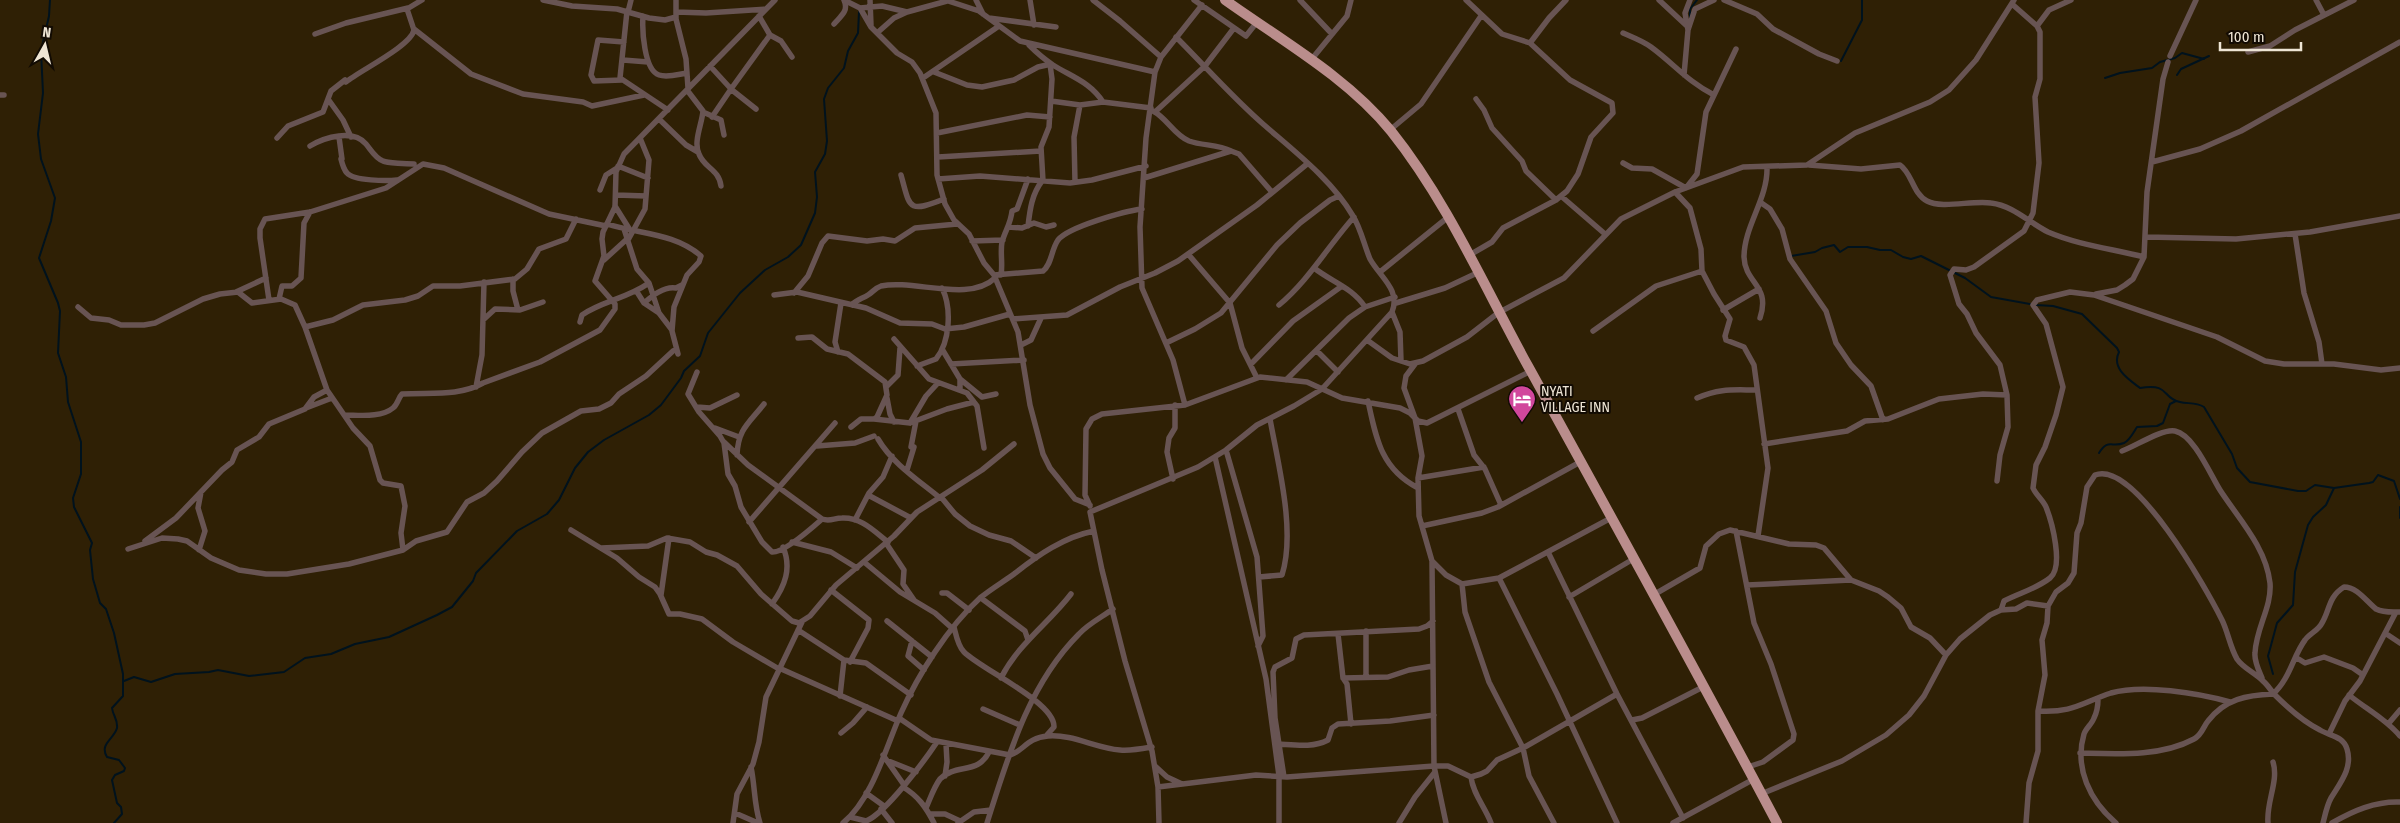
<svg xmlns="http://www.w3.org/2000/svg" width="2400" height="823" viewBox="0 0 2400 823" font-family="'Fira Sans Condensed',sans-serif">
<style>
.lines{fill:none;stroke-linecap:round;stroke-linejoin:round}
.stream{stroke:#00121d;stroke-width:2}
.minor{stroke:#685453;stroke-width:5.5}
.trunk{stroke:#ba8d8c;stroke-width:10}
.labels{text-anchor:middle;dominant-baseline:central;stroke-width:4;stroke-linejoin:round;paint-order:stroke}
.poi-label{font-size:14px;fill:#eee5d5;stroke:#120b03;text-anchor:start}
</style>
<rect width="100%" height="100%" fill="#2f2005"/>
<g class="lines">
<!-- stream -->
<path class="stream" d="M50 0 49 16 41 51 43 93 38 134 41 159 55 198 51 221 39 258 58 303 60 311 58 353 66 377 68 402 81 442V474L73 498 74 507 92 543 90 550 93 579 100 603 106 609 114 633 123 674V696L112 708C113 716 118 719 117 728 114 739 99 744 107 757L119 760 125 768 124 771 115 775 112 780 117 803 121 807 122 814 114 823
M1690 17V9L1697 0
M1841 61 1862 20V0
M2177 75 2181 69 2209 56
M2105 78 2120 73 2152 68 2160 62 2175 58 2182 53 2204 59
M1791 256 1815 252 1822 248 1834 245 1840 252 1848 247H1867L1880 250H1891L1903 257 1911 259 1921 256 1965 278 1991 297 2036 305 2053 306 2082 314 2117 348 2119 352C2111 368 2128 379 2140 388 2171 383 2161 398 2180 402 2188 404 2196 402 2204 407L2232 454 2237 468 2250 482 2298 491H2306L2315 485 2334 488 2369 483 2373 482 2378 475 2394 481 2400 499
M2099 453C2108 438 2112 448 2124 443 2130 440 2133 433 2137 427L2157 426 2163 423 2170 404 2176 401
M2400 507V518
M2273 674 2268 656 2270 649 2277 623 2293 605 2295 572 2308 525 2313 517 2326 505 2334 488
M124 681 134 677 151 682 175 674 209 672 218 670 249 676 284 672 305 658 331 654 355 644 389 637 437 615 452 607 473 581 476 573 517 531 547 514 559 500 575 468 588 452 604 440 649 415 661 405 681 378 684 371 700 356 708 333 740 293 765 270 788 257 801 245 815 213 817 197 815 172 825 154 827 141 824 99 828 88 844 68 848 51 858 33 859 12"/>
<!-- minor -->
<path class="minor" d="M543 0 572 6 617 9 649 18 665 20 676 17
M676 0V19L686 59 688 88
M844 0 860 8 871 27 897 53 912 62 920 73 936 113 937 175 945 204 954 220 969 234 984 263 994 275 1018 332 1030 405 1043 454 1050 468 1075 499 1090 505
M870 0 871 25
M945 0 979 11 1020 41 1155 72
M976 0 983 14
M1030 0 1034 25
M1093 0 1120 21 1161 57
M1194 0 1246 36 1257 22
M1300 0 1332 34
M1466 0 1502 34 1530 43
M1659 0 1688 27
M1724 0 1757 14 1773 29 1819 54 1837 61
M2316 0 2324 15
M860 8 882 6 907 12
M627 11 620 78 668 110
M628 12 631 0
M676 12 706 13 766 9
M643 16C642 30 644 70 659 75 668 78 679 74 687 73
M759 16 770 35 781 41 792 57
M989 18 1056 27
M834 24C841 16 849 11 844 0
M2037 26 2049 10 2071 0
M414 29 471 74 523 94 583 102 592 106 644 95
M1688 30 1695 9 1714 0
M877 33 894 18 907 12 947 1
M1623 33C1632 37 1643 41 1651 47 1673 63 1688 82 1714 95
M315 34 346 23 408 8
M1029 45C1036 52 1044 59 1053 65 1072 77 1090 82 1103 102
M2248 52 2270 46 2295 30 2354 0
M2170 56 2196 0
M623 60 648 62
M1311 60 1347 16 1351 0
M710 66 732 90 756 109
M934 72 967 85 982 87 1014 80 1038 67 1051 64
M1684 75 1688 30 1685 13 1690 0
M923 78 999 26
M622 80 594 81 591 75 598 40 624 42
M346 82C359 71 411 46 414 30L407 9 422 0
M731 89 770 35
M687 90 703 111C702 124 693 142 699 154 704 168 719 169 721 186
M0 95H4
M328 99 343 120 351 137
M1476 99 1484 110 1492 128 1522 161 1526 171 1556 200
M1051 101 1080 105 1103 102 1151 108
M1153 111C1167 118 1174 135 1189 141 1203 146 1218 144 1231 151
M703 112 721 120 724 135
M1155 112 1205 66 1234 28
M712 117 731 89
M659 119 686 145 698 152
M1390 130 1421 104 1481 16
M937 133 1027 115 1050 117
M339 137 342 159
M277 138 288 126 323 112 331 91 345 80
M310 146C325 137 353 129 366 144 371 150 375 158 383 161 387 163 408 164 414 164
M938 157 1041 151
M341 159C342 163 344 170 347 173 354 181 387 181 397 180
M2152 162 2200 149 2241 131 2400 42
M1623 163 1632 168 1652 169 1686 188 1697 174 1706 112 1736 49
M1809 165 1861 169 1900 165C1912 173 1913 194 1927 201 1942 209 1973 200 1991 203 2014 206 2028 222 2048 232 2078 245 2113 249 2144 257
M618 166 648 178
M901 175C910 207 907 214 944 199
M1144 178 1231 151 1239 154 1271 191
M938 179 980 176 1070 183 1092 180 1146 166
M1043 181 1041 147 1049 127 1052 79 1050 64
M1075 182 1074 137 1080 105
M600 190 606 175 617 168
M1675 192 1690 208 1701 249 1702 271 1714 294 1730 319 1725 336 1726 340 1744 347 1754 365 1768 468 1758 536
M616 195 646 196
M1561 196 1605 234
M1760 202 1770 209 1782 229 1790 259 1826 311 1836 343 1851 365 1871 386 1883 420
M615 206 630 230
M607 224C639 234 675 233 701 256L699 262 687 275 674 307 672 331 678 354
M1028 226C1030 209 1032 194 1042 181
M1008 227 1022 228 1034 223 1046 227 1054 225
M624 229 637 269 649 283 659 313 672 330
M2295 234 2304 293 2319 342 2322 364
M2147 237 2236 239 2310 232 2400 216
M628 240 645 209 649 160 640 138
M972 241 1003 240
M1188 254 1230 303 1242 348 1257 378
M1468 256 1492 242 1503 228 1556 200 1567 191 1578 174 1591 137 1613 113 1612 103 1570 80 1530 43 1549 18 1566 0
M604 260 627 239
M1314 268C1332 282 1353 288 1365 307
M1380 272 1447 218
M994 275 1043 271C1052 264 1051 250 1058 240 1068 227 1125 211 1142 209
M1001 275C1003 264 1000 252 1002 242 1005 231 1011 223 1012 211L1017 209 1028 179
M513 279V291L518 310
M236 292 266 278
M637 292 644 303 659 313
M794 293 808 276 822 243 828 236 867 241 883 239 895 241 915 228 957 224
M2096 294 2117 290 2125 285 2133 279 2144 257 2147 192 2163 79 2168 62
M774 295 797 292 866 308 900 323 932 324 945 329 964 327 1010 314
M279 299 282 286H292L301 278 304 223 310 212
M269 300 260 238V229L265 219 310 212 386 188 423 164 444 168 549 214 606 226
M644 303C652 296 664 286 676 288L682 285
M1396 303 1445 288 1477 273
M852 305C857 299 862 299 868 295 873 292 875 288 881 286 914 279 969 303 995 278
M1279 305C1309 280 1328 246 1354 217
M78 307 91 318 109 320 121 325H144L155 323 203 299 220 294 238 292 252 303 281 299 295 305 305 327 327 390 353 428 370 446 380 480 383 483 401 486 405 506 401 533 403 550
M1723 310 1759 289
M1392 312 1400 332 1401 361
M1760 318C1771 285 1745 284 1744 257 1744 226 1768 199 1767 167
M1013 319 1067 315 1120 287 1155 273 1178 261 1257 205 1307 164
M483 320 495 309 520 310 543 302
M580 322 582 315C602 301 626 299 649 283
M305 327 333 320 363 305 405 300 418 296 433 286H460L515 279 527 269 539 249 566 239 576 219
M1593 331 1656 286 1702 271
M798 338 812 337 827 349 848 354 885 382 887 395 877 417 874 419H861L851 427
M894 339 929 379 967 393 977 406 984 448
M1367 340 1392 358 1410 364 1423 361 1467 337 1498 313 1564 278 1621 219 1675 192 1743 167 1807 165 1855 133 1930 102 1949 90 1976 60 2014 0
M1166 343 1195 329 1221 313 1277 245 1300 223 1330 200 1339 196
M1021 345 1031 340 1041 318
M942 349 960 379V390
M1317 351 1338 372
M838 352 835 342 841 303
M951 364 1024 360
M1251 364 1293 321 1342 286
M1415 364 1406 376 1404 388 1415 418 1422 456 1418 478 1419 516 1432 561 1446 575 1462 584 1499 578 1611 518
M917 366 936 359C950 342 952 308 942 288
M697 372 688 394 699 412 720 436 724 443 728 474 735 486 741 507 762 542 772 552C784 553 813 527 822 519
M960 379 982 397 996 394
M1286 380 1349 318 1365 307 1395 297
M887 386 898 375 900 348
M476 387 482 355 484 282
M887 398 890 414 894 422
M1697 398C1720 388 1733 390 1756 390
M1368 401C1376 438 1381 469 1418 488
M1185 405 1173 360 1142 288 1140 227 1146 138 1155 72 1161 57 1202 5
M697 407 710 408 737 395
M306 408 332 398
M1458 409 1474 455 1485 469 1501 505
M345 415C359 415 381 418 393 408 398 404 398 398 402 394 430 392 458 397 483 383L540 362 600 330 615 309V304L595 281 604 256 602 239 603 232 615 207 616 172 624 154 775 0
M874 419 910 423 947 409 974 402
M910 423 926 396 938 383
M715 428 739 437
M878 439C892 463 918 480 940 498
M724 442 748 465 822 519C830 522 834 518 842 518 861 517 874 531 888 542
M1764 444 1847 431 1865 421 1888 419 1939 399 1983 394 2007 395
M817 446 855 443 874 436
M911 447 916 421
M1226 450 1257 557 1263 636 1258 646
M2122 451C2134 447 2163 428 2175 431 2194 435 2210 474 2220 490 2238 518 2266 547 2270 583 2272 607 2256 628 2255 653 2254 661 2259 671 2262 678
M737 455C738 429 749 423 764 404
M1215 457 1266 679 1279 776V823
M907 470 914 447
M1418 478 1484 467
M1173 479 1167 452 1169 438 1175 428V405
M1997 481 2000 455 2008 427 2007 395 2000 365 1976 333 1967 314 1959 304 1950 275 1954 269 1966 270 1974 267 2024 231 2033 213 2039 163 2035 97 2040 79V32L2037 26 2012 4
M868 495 911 518
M941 497 955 514 970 526 989 535 1011 541 1036 558
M1090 506 1085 495 1086 429 1092 419 1102 414 1185 405 1260 377 1307 382 1342 398 1400 408 1410 413 1418 421 1427 423 1531 371
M855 520 869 493 883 477 892 456
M749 522 835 423
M1422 526 1482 513 1498 507 1582 461
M571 530 617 558 639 577 655 587 660 594 669 614H680L702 619 733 642 779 669
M1736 531 1754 623 1771 664 1794 734 1793 740 1763 762 1748 767
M145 541 176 518 222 470 232 462 237 450 259 437 269 424 305 409 314 397 327 390
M792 542 831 552 857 568
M886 543 904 570 903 584 914 600
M601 548 648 546 667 538 690 542 706 552 717 555 737 566 761 594 792 621 799 623 810 616 836 585 894 536 917 512 982 470 1014 444
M128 549 162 538 178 539 187 541 211 558 239 570 266 574H287L349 564 403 550 416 541 447 532 467 502 484 493 497 481 522 452 542 433 581 411 599 409 611 403 619 394 646 376 673 351
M199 550 205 531 198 508 201 492
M1548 552 1617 694 1683 818
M864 562 900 592 935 613 953 629
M1432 562 1434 766 1446 823
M1259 577 1282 575C1296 531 1278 464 1270 419
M1499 578 1557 694 1617 823
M1462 584 1465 612 1489 682 1523 748 1529 776 1554 823
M1747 585 1851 580 1879 591 1888 597 1901 608 1911 627 1930 638 1946 655
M831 590 869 620 868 628 850 662
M942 593H947L969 610
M1655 594 1700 568 1706 546 1719 534 1730 530 1789 544 1816 545 1824 548 1851 580
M661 595 669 538
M1569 597 1635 558
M981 598 1025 631 1028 640
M772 604C785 586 792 568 783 547
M2001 610 2004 601C2019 593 2036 589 2050 578 2064 567 2052 522 2046 507 2043 500 2036 495 2033 488L2036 465 2045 447 2056 415 2063 387 2046 324 2033 305 2037 300 2070 292 2094 295 2217 337 2265 361 2284 364H2334L2381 370 2400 368
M887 621 932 657
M954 627C956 635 958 646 964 652 982 670 1055 702 1054 727L1046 736
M798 630 844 660 866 663 911 695
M1366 631V677
M2385 633 2400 643
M1338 634 1343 678 1347 684 1351 724
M912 641 908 656 924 670
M2297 658 2305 663 2324 657 2353 668 2363 675
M779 668 898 721
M1001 678C1018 644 1049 623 1071 594
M1343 678 1388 677 1409 670 1433 666
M2349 695C2366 709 2386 719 2400 736
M840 696 844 660
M2098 699C2098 705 2097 712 2094 718 2092 724 2086 728 2084 734 2074 768 2090 801 2116 823
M983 709 1020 725
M2038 711C2073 713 2081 703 2111 693 2143 684 2198 693 2230 702
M899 718 931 740 1010 755C1024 751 1026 738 1048 736 1072 734 1096 748 1120 750 1131 751 1141 749 1152 747
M1632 720 1642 718 1703 687
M2389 723 2400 710
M841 733 853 723 867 707
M2329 734 2345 701 2360 681 2396 612
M1278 744C1295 745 1313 748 1328 740L1332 728 1338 724 1390 721 1434 715
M2080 753C2117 754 2161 757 2194 739 2202 735 2203 727 2208 721 2225 699 2247 695 2273 694 2290 679 2293 656 2305 640 2310 633 2318 631 2322 623 2330 610 2328 597 2344 587 2357 587 2366 601 2376 609 2384 613 2392 612 2400 612
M883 755 904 785
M886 760 916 772
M1155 766 1167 777 1182 784
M751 767C755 786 754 805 760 823
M945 776 947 762 946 744
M1284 777 1275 718 1273 672 1275 667 1292 658 1296 639 1304 635 1419 629 1427 626 1433 621
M1471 777C1473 794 1485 807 1491 823
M903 787C918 796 926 807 934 823
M1158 787 1256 775 1287 777 1434 766H1448L1471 777 1481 774 1487 771 1497 760 1523 748 1617 694
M866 793 884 806
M1761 794 1842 761 1886 735 1909 715 1924 696 1946 655 1960 639 1990 615 2001 610 2016 609 2027 603 2048 606 2056 592 2068 583 2074 573 2077 533 2081 523 2087 487 2095 475C2134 459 2207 590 2222 620 2228 632 2230 647 2237 659 2243 668 2255 673 2263 681 2268 685 2271 691 2275 695 2288 708 2304 722 2320 730 2330 736 2343 736 2347 749 2353 768 2340 783 2331 798 2327 805 2325 815 2323 823
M926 808C930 799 934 787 940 779 956 763 978 775 989 752
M881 809 892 823
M735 813 758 823
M930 814H945L960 821
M850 817 866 821C885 814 925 760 937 742
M733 823 737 794 753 764 759 742 766 697 802 622
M843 823C872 800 886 747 901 713 918 675 948 627 980 598 991 589 1003 582 1014 574 1038 555 1064 537 1094 531
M958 823 974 812 991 810
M987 823C1008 757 1028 685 1079 634 1088 624 1102 617 1113 609
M1159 823 1158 787 1152 751 1125 661 1102 570 1090 512 1198 467 1226 450 1257 425 1294 406 1322 389 1392 312C1401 290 1380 277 1370 259 1364 245 1361 229 1353 216 1332 180 1294 151 1263 124 1232 97 1205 66 1176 37
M1399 823 1415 797 1435 772
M1673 823 1754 779
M2026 823 2029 783 2038 751V711L2045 675 2042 640 2047 623 2048 606
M2268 823C2266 802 2279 781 2273 762
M2332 823C2353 811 2375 801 2400 802"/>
<!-- trunk -->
<path class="trunk" d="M1225 0C1281 40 1347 77 1391 131 1447 201 1485 288 1528 366 1612 518 1696 670 1777 823"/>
</g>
<!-- icons -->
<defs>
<g id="hotel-pin" transform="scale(1.4375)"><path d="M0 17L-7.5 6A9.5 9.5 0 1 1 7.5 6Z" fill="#d1479c" stroke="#120b03"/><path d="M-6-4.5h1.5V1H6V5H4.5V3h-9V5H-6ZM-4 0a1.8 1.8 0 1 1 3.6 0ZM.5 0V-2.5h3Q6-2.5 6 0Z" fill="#fff"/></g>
</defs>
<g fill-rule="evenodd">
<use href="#hotel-pin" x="1522" y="399"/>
</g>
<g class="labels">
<!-- poi labels -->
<g class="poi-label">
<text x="1541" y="391">NYATI<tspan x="1541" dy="16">VILLAGE INN</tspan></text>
</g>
</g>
<!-- north arrow -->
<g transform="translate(45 45) rotate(8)" stroke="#120b03" stroke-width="4" paint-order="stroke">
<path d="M0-4L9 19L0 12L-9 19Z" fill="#eee5d5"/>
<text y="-8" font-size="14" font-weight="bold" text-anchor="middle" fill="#eee5d5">N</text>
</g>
<!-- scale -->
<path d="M2220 42v8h81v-8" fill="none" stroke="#eee5d5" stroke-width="2.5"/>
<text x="2228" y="42" font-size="15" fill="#eee5d5" stroke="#120b03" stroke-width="4" paint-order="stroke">100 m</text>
</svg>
